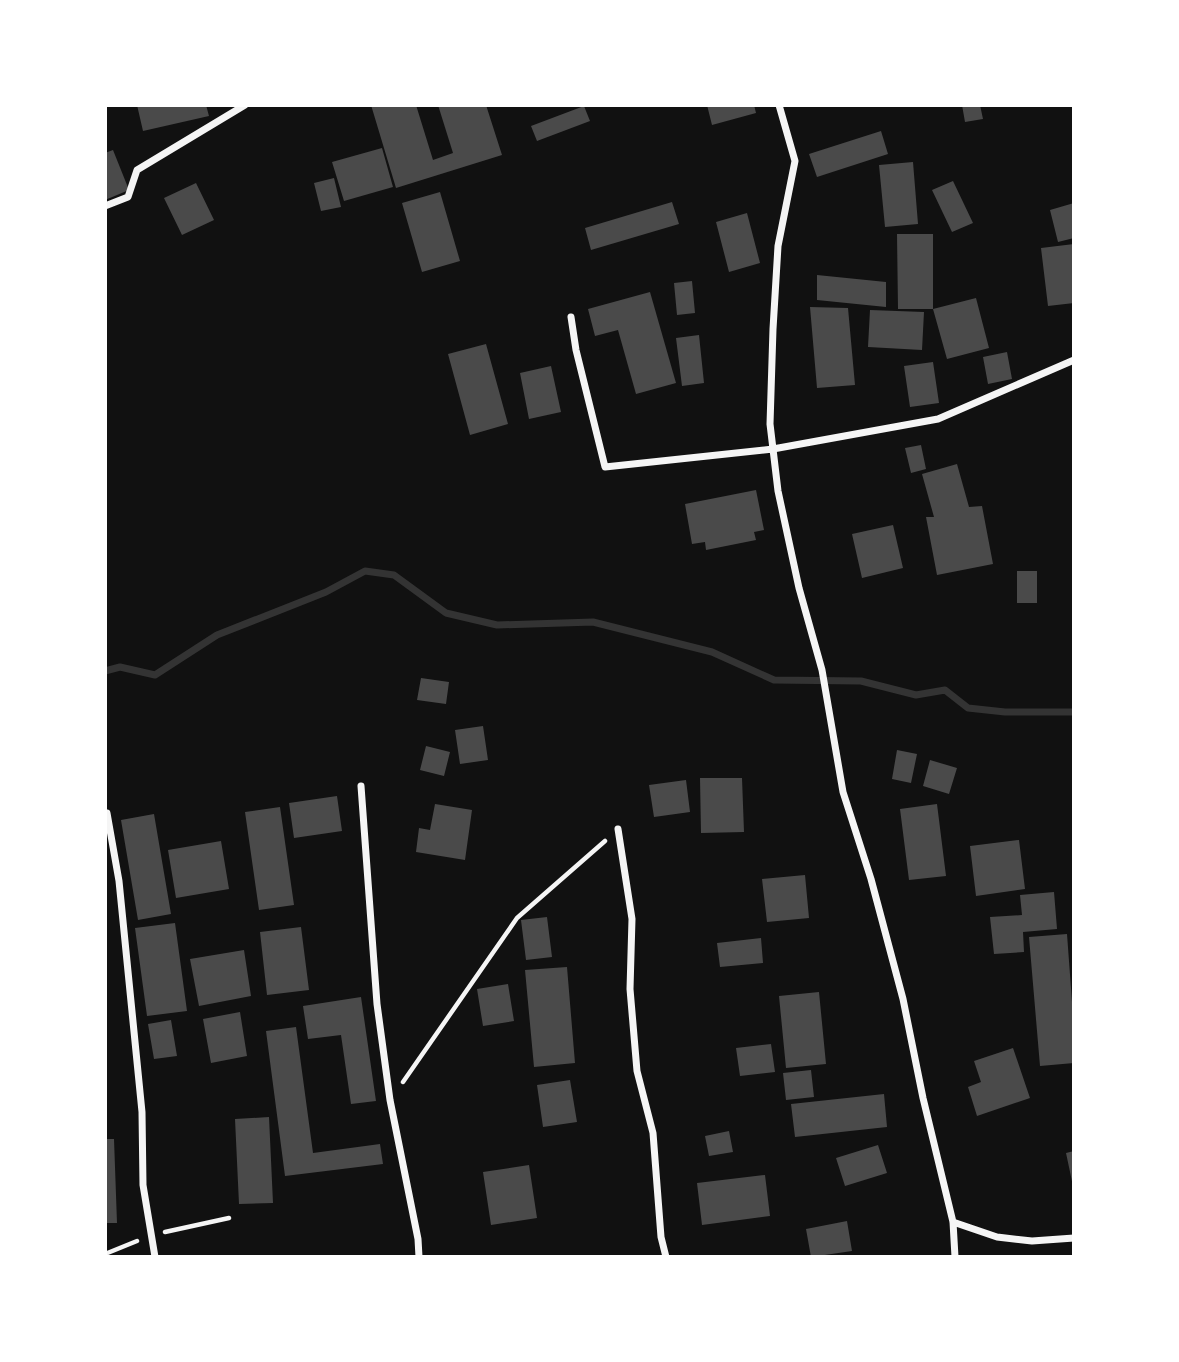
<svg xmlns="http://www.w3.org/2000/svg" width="1179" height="1362" viewBox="0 0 1179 1362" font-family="Signika,sans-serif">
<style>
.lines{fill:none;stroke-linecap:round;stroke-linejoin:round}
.stream{stroke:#333;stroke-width:7}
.building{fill:#4a4a4a}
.path{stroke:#f5f5f5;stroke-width:4.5}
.minor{stroke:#f5f5f5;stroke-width:7}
</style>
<rect width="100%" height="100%" fill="#111"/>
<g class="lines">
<!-- stream -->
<path class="stream" d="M105 671 120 667 155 675 217 635 326 592 365 571 394 575 446 613 497 625 593 622 712 652 774 680 861 681 916 695 945 690 968 708 1005 712H1074"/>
</g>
<!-- building -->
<path class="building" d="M137 105H206L209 116 143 131Z
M371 105H416L433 160 453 153 438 105H486L502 155 396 188Z
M707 105H754L756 113 712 125Z
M962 105H980L983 119 965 122Z
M584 106 590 121 537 141 531 126Z
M881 131 888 154 817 177 809 154Z
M382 148 393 187 344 201 332 162Z
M113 150 129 190 105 200V153Z
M913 162 918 224 885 227 879 165Z
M334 178 341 207 321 211 314 183Z
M953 181 973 223 952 232 932 190Z
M196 183 214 220 182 235 164 198Z
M440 192 460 261 422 272 402 203Z
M672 202 679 224 591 250 585 228Z
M1074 203V238L1058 242 1050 210Z
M747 213 760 263 729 272 716 222Z
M897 234H933V309L976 298 989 348 947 359 933 309H898Z
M1074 244V303L1048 306 1041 248Z
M817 275 886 282V307L817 300Z
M692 281 695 313 677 315 674 283Z
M650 292 676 383 636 394 618 330 595 336 588 309Z
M810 307 848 308 855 385 817 388Z
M870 310 924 312 922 350 868 347Z
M699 335 704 383 682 386 676 338Z
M486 344 508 424 470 435 448 354Z
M1007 352 1012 379 988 384 983 357Z
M933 362 939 403 910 407 904 366Z
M551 366 561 412 529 419 520 373Z
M921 445 926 469 911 473 905 448Z
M957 464 969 507 982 506 993 564 937 575 926 517H934L922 474Z
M756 490 764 530 754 532 756 540 706 550 705 542 692 544 685 504Z
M893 525 903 568 862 578 852 534Z
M1017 571H1037V603H1017Z
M421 678 449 682 446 704 417 700Z
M483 726 488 760 460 764 455 730Z
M426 746 450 752 444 776 420 770Z
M897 750 917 754 911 783 892 779Z
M930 760 957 768 949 794 923 786Z
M700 778H742L744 832 701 833Z
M686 780 690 812 654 817 649 785Z
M337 796 342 831 294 838 289 803Z
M435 804 472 810 465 860 416 852 419 828 430 830Z
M937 804 946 876 909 880 900 809Z
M280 807 294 905 259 910 245 812Z
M154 814 171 914 138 920 121 820Z
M1019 840 1025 889 976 896 970 846Z
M221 841 229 889 176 898 168 850Z
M805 875 809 918 767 922 762 879Z
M1054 892 1057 929 1023 932 1024 952 994 954 990 917 1022 915 1020 895Z
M547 917 552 957 526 960 521 920Z
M175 923 187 1011 147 1016 135 928Z
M301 927 309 990 267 995 260 932Z
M1067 934 1074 1029V1063L1040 1066 1029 937Z
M761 938 763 963 720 967 717 943Z
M244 950 251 996 199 1006 190 959Z
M567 967 575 1063 534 1067 525 970Z
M508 984 514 1021 483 1026 477 989Z
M819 992 826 1064 786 1068 779 996Z
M361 997 376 1101 351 1104 341 1035 308 1039 303 1006Z
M240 1012 247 1056 211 1063 203 1019Z
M171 1020 177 1056 154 1059 148 1024Z
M296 1027 313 1153 380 1144 383 1164 285 1176 266 1031Z
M771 1044 775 1072 740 1076 736 1048Z
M1013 1048 1030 1098 977 1116 968 1087 981 1082 974 1061Z
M811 1070 814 1097 786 1100 783 1073Z
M570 1080 577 1122 543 1127 537 1085Z
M884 1094 887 1127 795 1137 791 1104Z
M269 1117 273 1203 239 1204 235 1119Z
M729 1131 733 1152 709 1156 705 1136Z
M105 1139H114L117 1223H105Z
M878 1145 887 1173 845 1186 836 1158Z
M1074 1151V1186H1073L1066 1153Z
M529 1165 537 1218 491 1225 483 1172Z
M765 1175 770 1216 702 1225 697 1183Z
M847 1221 852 1251 811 1257 806 1229Z"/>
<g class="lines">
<!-- path -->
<path class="path" d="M403 1082 517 918 605 841
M165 1232 229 1218
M105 1254 137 1241"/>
<!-- minor -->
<path class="minor" d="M779 105 795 161 778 246 773 329 770 424 778 491 799 588 822 670 843 792 871 879 903 999 923 1098 953 1222 955 1257
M105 206 128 197 137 170 245 105
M571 317 576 350 605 467 773 449 938 419 1074 360
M361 786 377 1004 390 1100 418 1239 419 1257
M107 813 119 881 142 1112 143 1185 155 1257
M618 829 632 919 630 989 637 1071 653 1133 661 1237 666 1257
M953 1222 997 1237 1032 1241 1074 1238"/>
</g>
<!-- border -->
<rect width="1179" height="1362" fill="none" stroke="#ffffff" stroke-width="214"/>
</svg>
